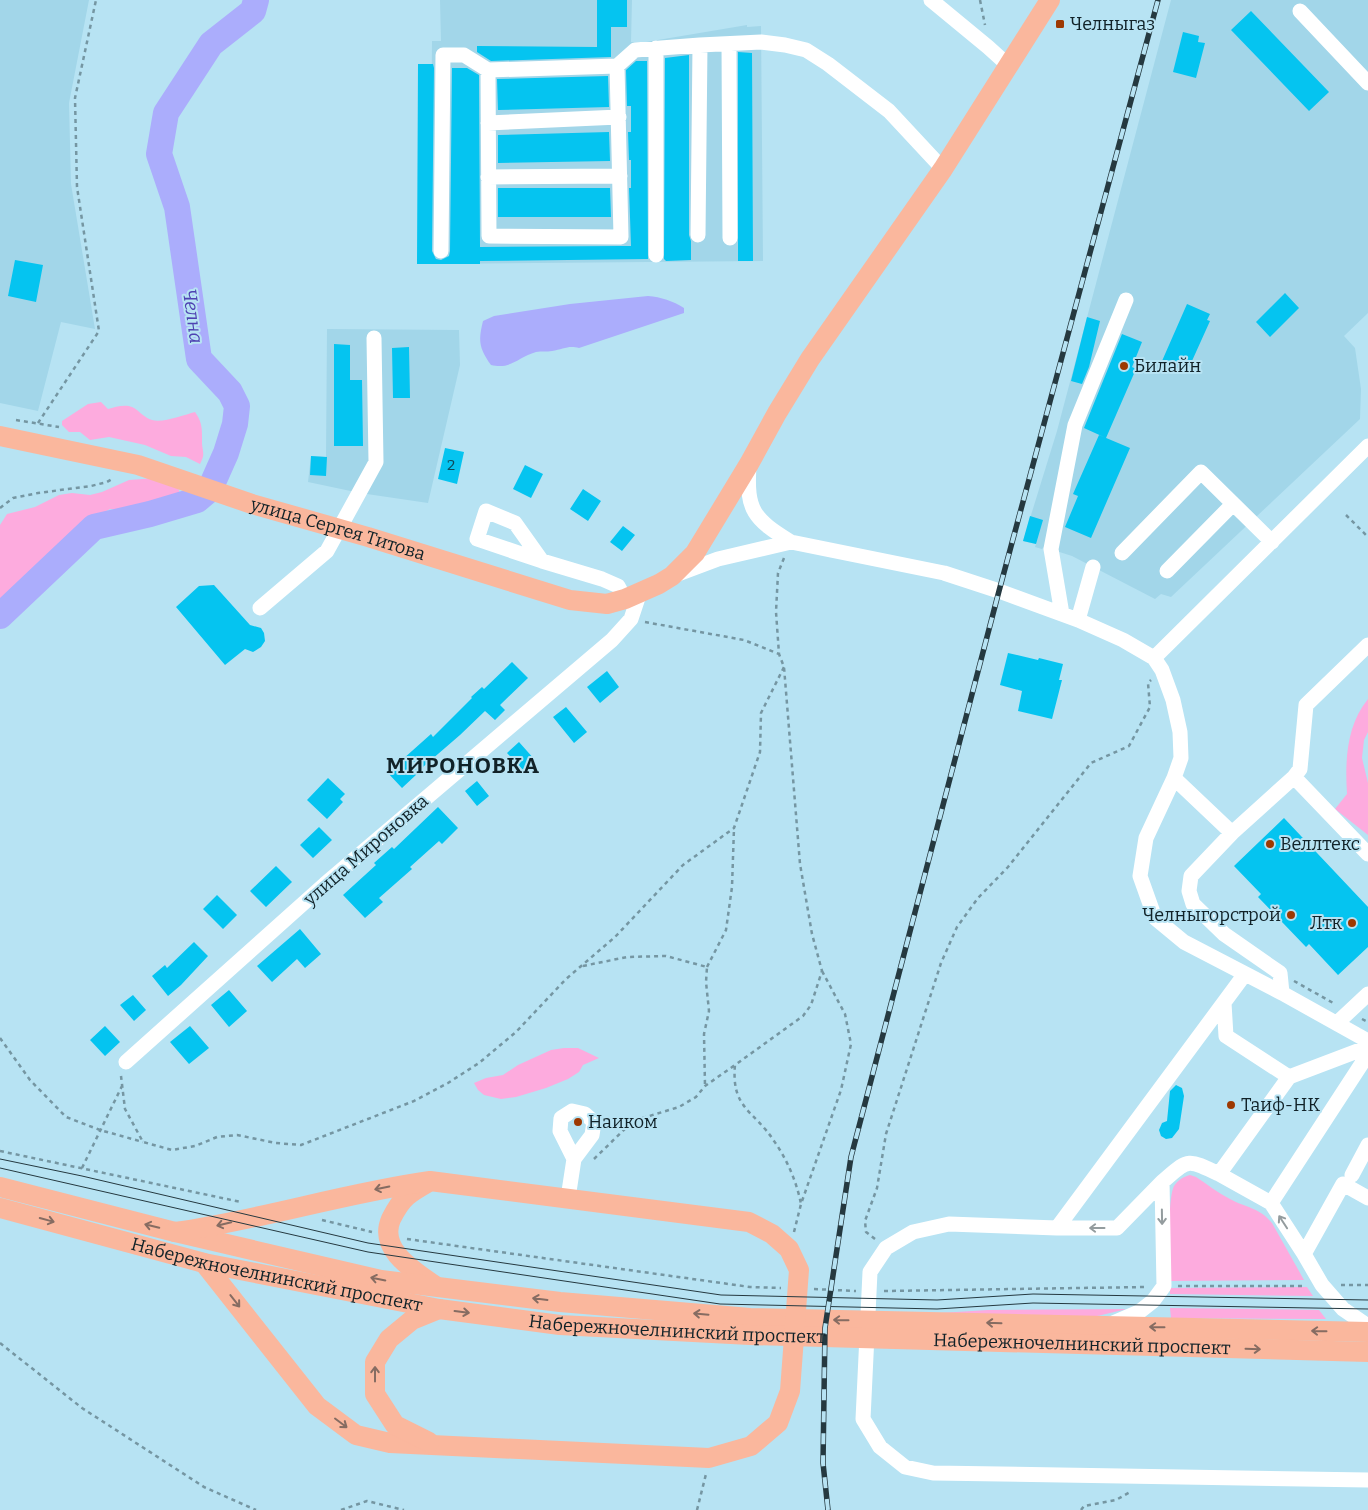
<svg xmlns="http://www.w3.org/2000/svg" width="1368" height="1510" viewBox="0 0 1368 1510" font-family="Bitter,serif">
<style>
.built{fill:#a2d6e9}
.green{fill:#fdabde}
.water{fill:#abadfc}
.lines{fill:none;stroke-linecap:round;stroke-linejoin:round}
.river{stroke:#abadfc;stroke-width:26}
.building{fill:#05c4f0}
.path{stroke:#7596a2;stroke-width:2.5;stroke-dasharray:4 4;stroke-linecap:butt}
.minor{stroke:#fff;stroke-width:15}
.major{stroke:#fab79d;stroke-width:20}
.tram{stroke:#253940;stroke-width:1}
.rail-casing{stroke:#253940;stroke-width:5.5}
.rail{stroke:#b7e3f3;stroke-width:4;stroke-dasharray:11;stroke-linecap:butt}
.oneway{stroke:#866c62}
.oneway2{stroke:#949c9e}
.poi-dot{fill:#9d3902;stroke:#b7e3f3;stroke-width:2}
.labels{text-anchor:middle;dominant-baseline:central;stroke-width:4;stroke-linejoin:round;paint-order:stroke}
.number-label{font-size:15px;fill:#0e4a5a}
.poi-label{font-size:18px;fill:#112228;stroke:#b7e3f3;text-anchor:start}
.street-label{font-size:18px;fill:#112228;stroke:#b7e3f3}
.water-label{font-size:19px;font-style:italic;fill:#4e42b2;stroke:#b7e3f3}
.district-label{font-size:22px;font-weight:bold;letter-spacing:1px;fill:#112228;stroke:#b7e3f3}
</style>
<rect width="100%" height="100%" fill="#b7e3f3"/>
<!-- built -->
<path class="built" d="M0 0H89L69 103 71 184 95 329 61 322 38 411 0 403Z
M440 0H632L631 42H646L747 25V27L761 26 763 261 430 264 432 41H441Z
M1171 0H1368V313L1344 336 1355 348 1361 389 1360 419 1171 597 1161 594 1155 599 1072 556 1044 547 1042 549 1035 547 1036 544 1023 541 1057 431Z
M327 329 459 330 460 365 428 503 360 493 308 482 311 456 326 457Z"/>
<!-- green -->
<path class="green" d="M101 402 108 409C115 407 125 404 132 407 139 410 144 418 152 420 163 423 184 415 195 412 203 423 202 431 202 444 203 454 205 454 200 464L186 457 171 456 145 445 109 437 90 440 80 432H69L62 425V421L88 404Z
M156 478 175 481 180 493 171 497 123 510 110 509 99 515 91 517 64 544 21 581 0 604V525L7 514 35 507 59 495 72 493 90 495 102 492 129 480Z
M1368 699V732L1364 740 1362 758 1368 783V835L1335 809 1347 794C1345 762 1346 726 1368 699Z
M564 1048H578L599 1058 583 1065 579 1072 568 1079 546 1088 516 1097 501 1099 484 1095 478 1090 474 1083 486 1078 503 1075 518 1065 551 1050Z
M1190 1175 1196 1177C1207 1184 1218 1193 1230 1199 1246 1208 1259 1207 1272 1223L1304 1280 1170 1281C1170 1262 1167 1200 1174 1186 1178 1180 1183 1177 1190 1175Z
M1307 1287 1313 1296 1170 1294V1288Z
M1170 1308 1319 1310 1326 1319 1171 1318Z
M1127 1309 1093 1317 909 1315 988 1310Z"/>
<!-- water -->
<path class="water" d="M648 296C661 297 673 301 684 308V313L579 348C569 345 563 349 552 351 547 352 541 351 536 352 518 357 511 370 491 365 479 348 478 341 483 321L494 316 570 304Z"/>
<g class="lines">
<!-- river -->
<path class="river" d="M0 616 94 527 150 514 197 500 210 489 226 453 235 424 237 406 230 392 199 359 177 207 159 154 166 113 211 44 253 11 256 0"/>
</g>
<!-- building -->
<path class="building" d="M597 0H627V27H611V57L491 61 477 52V46L597 47Z
M1251 11 1329 92 1309 111 1231 30Z
M1183 32 1199 36 1198 42 1205 43 1196 78 1173 72Z
M738 52 752 53 753 261H738Z
M689 55V235L691 241V260L666 261 664 259 665 58Z
M636 61H647L648 259 480 261V264H417L418 64H433L434 68 432 251 436 259 441 260 449 256 450 251 452 68H467L479 75 480 247 621 246H631L629 188H631V160H629L628 132H631V106H627L626 70Z
M608 76 609 107 498 110 497 79Z
M609 132 610 161 498 163V135Z
M498 188H610L611 217H498Z
M15 260 43 265 36 302 8 296Z
M1285 293 1299 308 1270 337 1256 322Z
M1187 304 1210 314 1207 320 1210 321 1187 372 1162 361Z
M1087 317 1100 321 1089 367 1082 384 1071 381Z
M1122 334 1142 342 1132 367 1136 369 1106 438 1084 428Z
M334 344 350 345V380H362L363 446H334Z
M409 347 410 398H393L392 348Z
M1099 435 1130 448 1091 538 1065 527 1078 496 1073 494Z
M445 448 464 452 457 484 438 479Z
M311 456 327 457 326 476 310 475Z
M525 465 543 474 531 498 513 489Z
M583 489 601 501 588 521 570 509Z
M1030 516 1043 520 1036 544 1023 541Z
M623 526 635 535 622 551 610 542Z
M214 585 250 625 261 628 264 633 265 641 261 647 253 652 245 649 225 665 176 607 199 586Z
M1008 653 1038 660 1039 658 1063 664 1059 680H1062L1052 719 1018 711 1022 691 1000 685Z
M512 662 528 678 500 705 505 710 495 720 485 711 460 735 416 773 417 774 402 788 386 771 402 757 403 759 431 734 433 737 472 698 471 697 482 687 484 689Z
M607 671 619 687 600 703 587 687Z
M566 707 587 732 574 743 553 717Z
M519 742 535 760 523 770 507 753Z
M328 778 345 794 340 799 343 802 327 819 307 800Z
M477 781 489 796 477 806 465 791Z
M438 807 458 828 442 844 439 841 410 867 412 869 379 898 383 902 365 918 343 895 376 865 374 863 392 847 394 849Z
M1284 818 1368 907V947L1338 975 1309 944 1306 947 1258 897 1261 894 1234 866Z
M319 827 332 840 313 858 300 845Z
M276 866 292 882 266 907 250 891Z
M217 895 237 915 223 929 203 909Z
M300 929 321 954 305 968 297 959 272 982 257 966Z
M194 942 208 956 181 985 168 996 152 976 165 965 167 968Z
M229 990 247 1011 229 1027 211 1005Z
M133 995 146 1010 134 1021 120 1005Z
M105 1026 120 1042 105 1056 90 1040Z
M190 1026 209 1048 189 1064 170 1042Z
M1176 1085 1182 1088 1184 1096 1179 1129 1172 1138 1166 1139 1161 1136 1159 1130 1162 1123 1167 1121 1170 1091Z"/>
<g class="lines">
<!-- path -->
<path class="path" d="M980 0 985 25
M16 420 59 427
M38 423 99 331 77 187 75 98 96 0
M0 508 13 498 38 493 91 486 107 482 114 478
M1346 515 1368 537
M784 558 778 573 776 612 779 654 784 667 800 864 812 934 822 971 811 1005 803 1016 735 1065C731 1109 754 1110 774 1141 787 1159 797 1183 801 1204
M645 622 744 640 779 654
M583 966 627 957 666 956 707 967 706 982 709 1011 704 1034 705 1086
M707 967 726 930 732 887 734 828
M1294 981 1335 1004
M1362 1019 1368 1022
M0 1038 30 1080 66 1117 100 1130 143 1142
M121 1076 125 1109 143 1142 172 1150 195 1146 217 1137 237 1135 276 1143 301 1145 414 1101 448 1083 479 1063 516 1032 566 979 615 937 683 865 734 828 760 752 761 713 784 667
M0 1151 241 1202
M594 1159 633 1121 679 1107 696 1097 705 1086 735 1065
M82 1168 122 1086
M322 1220 372 1232
M794 1232 801 1204 841 1090 851 1044 845 1014 822 971
M407 1239 750 1287 781 1288
M875 1239 866 1232 865 1221 877 1188 886 1134 941 963 957 927 978 898 1008 867 1091 763 1129 746 1150 707 1148 683 1151 680
M1341 1285H1368
M1178 1286H1305
M814 1289 856 1291
M884 1291 1145 1287
M0 1343 82 1408 204 1487 256 1510
M341 1510 367 1501 404 1510
M697 1510 706 1474
M1081 1510 1084 1506 1116 1500 1130 1492"/>
<!-- minor -->
<path class="minor" d="M931 0 988 47 1009 66
M1300 11 1368 83
M729 44 730 238
M617 66 488 70 489 236 621 237 617 66 635 50 700 45
M488 123 619 117
M488 177 620 176
M698 235 700 45 761 42 785 45 806 50 828 64 889 111 943 169
M441 251 443 55H464L488 70
M656 255V48
M749 466C746 511 754 519 791 542L944 573 999 591 1078 620 1123 640 1154 658 1162 670 1173 700 1180 732 1181 758 1174 778 1146 838 1140 876 1155 918 1184 942 1282 993 1368 1041
M1122 553 1201 472 1272 542
M542 561 477 539 486 511 515 523 542 561 602 579 618 586 625 599
M1167 571 1233 504
M678 574 718 559 791 542
M260 608 327 551 376 462 374 338
M1062 614 1051 549 1075 425 1126 300
M1078 620 1093 567
M1154 658 1368 446
M1294 777 1368 854
M1174 778 1232 833
M1245 974 1057 1228 949 1224 913 1232 886 1248 870 1272 863 1419 880 1447 905 1467 933 1473 1368 1480
M1282 993 1280 973 1224 934 1193 904 1189 891 1191 876 1232 833 1294 777 1300 769 1306 705 1368 645
M1224 1003 1226 1036 1289 1077
M1337 1023 1368 994
M1368 1047 1289 1077 1219 1174 1271 1203 1304 1254 1322 1285 1343 1309 1368 1326
M126 1062 325 884 612 640 631 619 640 592
M1352 1175 1368 1145
M568 1198 574 1159 592 1135 594 1122 585 1114 572 1111 561 1118 560 1131 574 1159
M1271 1203 1368 1054
M1057 1228H1117L1162 1182
M1304 1254 1343 1184 1368 1198
M1111 1324 1139 1312 1153 1301 1164 1286 1162 1182C1189 1159 1186 1158 1219 1174"/>
<!-- major -->
<g class="major">
<path id="s1" d="M0 436 138 465 252 504 368 537 570 600 607 604 625 599 659 584 672 576 695 553 749 464 777 413 810 359 943 169 1050 0"/>
<path d="M427 1183C420 1187 413 1191 407 1196 400 1202 395 1211 391 1219 378 1249 413 1270 434 1285"/>
<path d="M0 1187 175 1232 381 1280 560 1302 750 1318 1368 1332"/>
<path id="s2" d="M0 1208 204 1263 439 1309 560 1325 750 1335 1368 1352"/>
<path d="M175 1232C261 1220 344 1193 430 1181L749 1222 772 1234 789 1249 799 1270 790 1391 778 1423 751 1446 709 1458 390 1443 356 1435 317 1406 204 1263"/>
<path d="M429 1442 395 1425 375 1394V1362L389 1339 412 1320 439 1309"/>
</g>
<!-- tram -->
<path class="tram" d="M0 1159 82 1176 368 1243 721 1295 937 1300 1033 1294 1368 1300
M0 1168 368 1252 720 1304 937 1309 1033 1303 1368 1309"/>
<!-- rail casing -->
<g class="rail-casing">
<path id="rail" d="M828 1510 823 1463 825 1328 851 1157 999 591 1158 0"/>
</g>
<!-- rail -->
<use href="#rail" class="rail"/>
</g>
<!-- one-way arrows -->
<defs><path id="oneway-shaft" d="M-6 0H5M1.5-3L5.5 0L1.5 3" fill="none" stroke-width="1.6" stroke-linecap="round" stroke-linejoin="round" transform="scale(1.25)"/></defs>
<g class="oneway">
<use href="#oneway-shaft" transform="translate(382 1188) rotate(168)"/>
<use href="#oneway-shaft" transform="translate(47 1220) rotate(15)"/>
<use href="#oneway-shaft" transform="translate(224 1224) rotate(166)"/>
<use href="#oneway-shaft" transform="translate(152 1226) rotate(-166)"/>
<use href="#oneway-shaft" transform="translate(378 1279) rotate(-169)"/>
<use href="#oneway-shaft" transform="translate(540 1299) rotate(-173)"/>
<use href="#oneway-shaft" transform="translate(235 1301) rotate(52)"/>
<use href="#oneway-shaft" transform="translate(462 1312) rotate(7)"/>
<use href="#oneway-shaft" transform="translate(701 1314) rotate(-175)"/>
<use href="#oneway-shaft" transform="translate(841 1320) rotate(-179)"/>
<use href="#oneway-shaft" transform="translate(994 1323) rotate(-178)"/>
<use href="#oneway-shaft" transform="translate(1157 1327) rotate(-179)"/>
<use href="#oneway-shaft" transform="translate(1319 1331) rotate(-179)"/>
<use href="#oneway-shaft" transform="translate(1253 1349) rotate(2)"/>
<use href="#oneway-shaft" transform="translate(375 1374) rotate(-90)"/>
<use href="#oneway-shaft" transform="translate(341 1423) rotate(37)"/>
</g>
<g class="oneway2">
<use href="#oneway-shaft" transform="translate(1162 1217) rotate(89)"/>
<use href="#oneway-shaft" transform="translate(1283 1222) rotate(-123)"/>
<use href="#oneway-shaft" transform="translate(1097 1228) rotate(180)"/>
</g>
<!-- markers -->
<g class="poi-dot">
<rect x="1055" y="19" width="10" height="10" rx="2.5"/>
<circle cx="1124" cy="366" r="5"/>
<circle cx="1270" cy="844" r="5"/>
<circle cx="1291" cy="915" r="5"/>
<circle cx="1352" cy="923" r="5"/>
<circle cx="1231" cy="1105" r="5"/>
<circle cx="578" cy="1122" r="5"/>
</g>
<g class="labels">
<!-- number labels -->
<g class="number-label">
<text x="451" y="465">2</text>
</g>
<!-- poi labels -->
<g class="poi-label">
<text x="1070" y="24">Челныгаз</text>
<text x="1134" y="366">Билайн</text>
<text x="1280" y="844">Веллтекс</text>
<text x="1281" y="915" text-anchor="end">Челныгорстрой</text>
<text x="1342" y="923" text-anchor="end">Лтк</text>
<text x="1241" y="1105">Таиф-НК</text>
<text x="588" y="1122">Наиком</text>
</g>
<!-- street labels -->
<g class="street-label">
<text stroke="none"><textPath href="#s1" startOffset="351">улица Сергея Титова</textPath></text>
<text transform="translate(366 850) rotate(-41)">улица Мироновка</text>
<text stroke="none"><textPath href="#s2" startOffset="285">Набережночелнинский проспект</textPath></text>
<text stroke="none"><textPath href="#s2" startOffset="690">Набережночелнинский проспект</textPath></text>
<text stroke="none"><textPath href="#s2" startOffset="1095">Набережночелнинский проспект</textPath></text>
</g>
<!-- water labels -->
<g class="water-label">
<text transform="translate(193 316) rotate(82)">Челна</text>
</g>
<!-- district labels -->
<g class="district-label">
<text x="463" y="765">МИРОНОВКА</text>
</g>
</g>
</svg>
